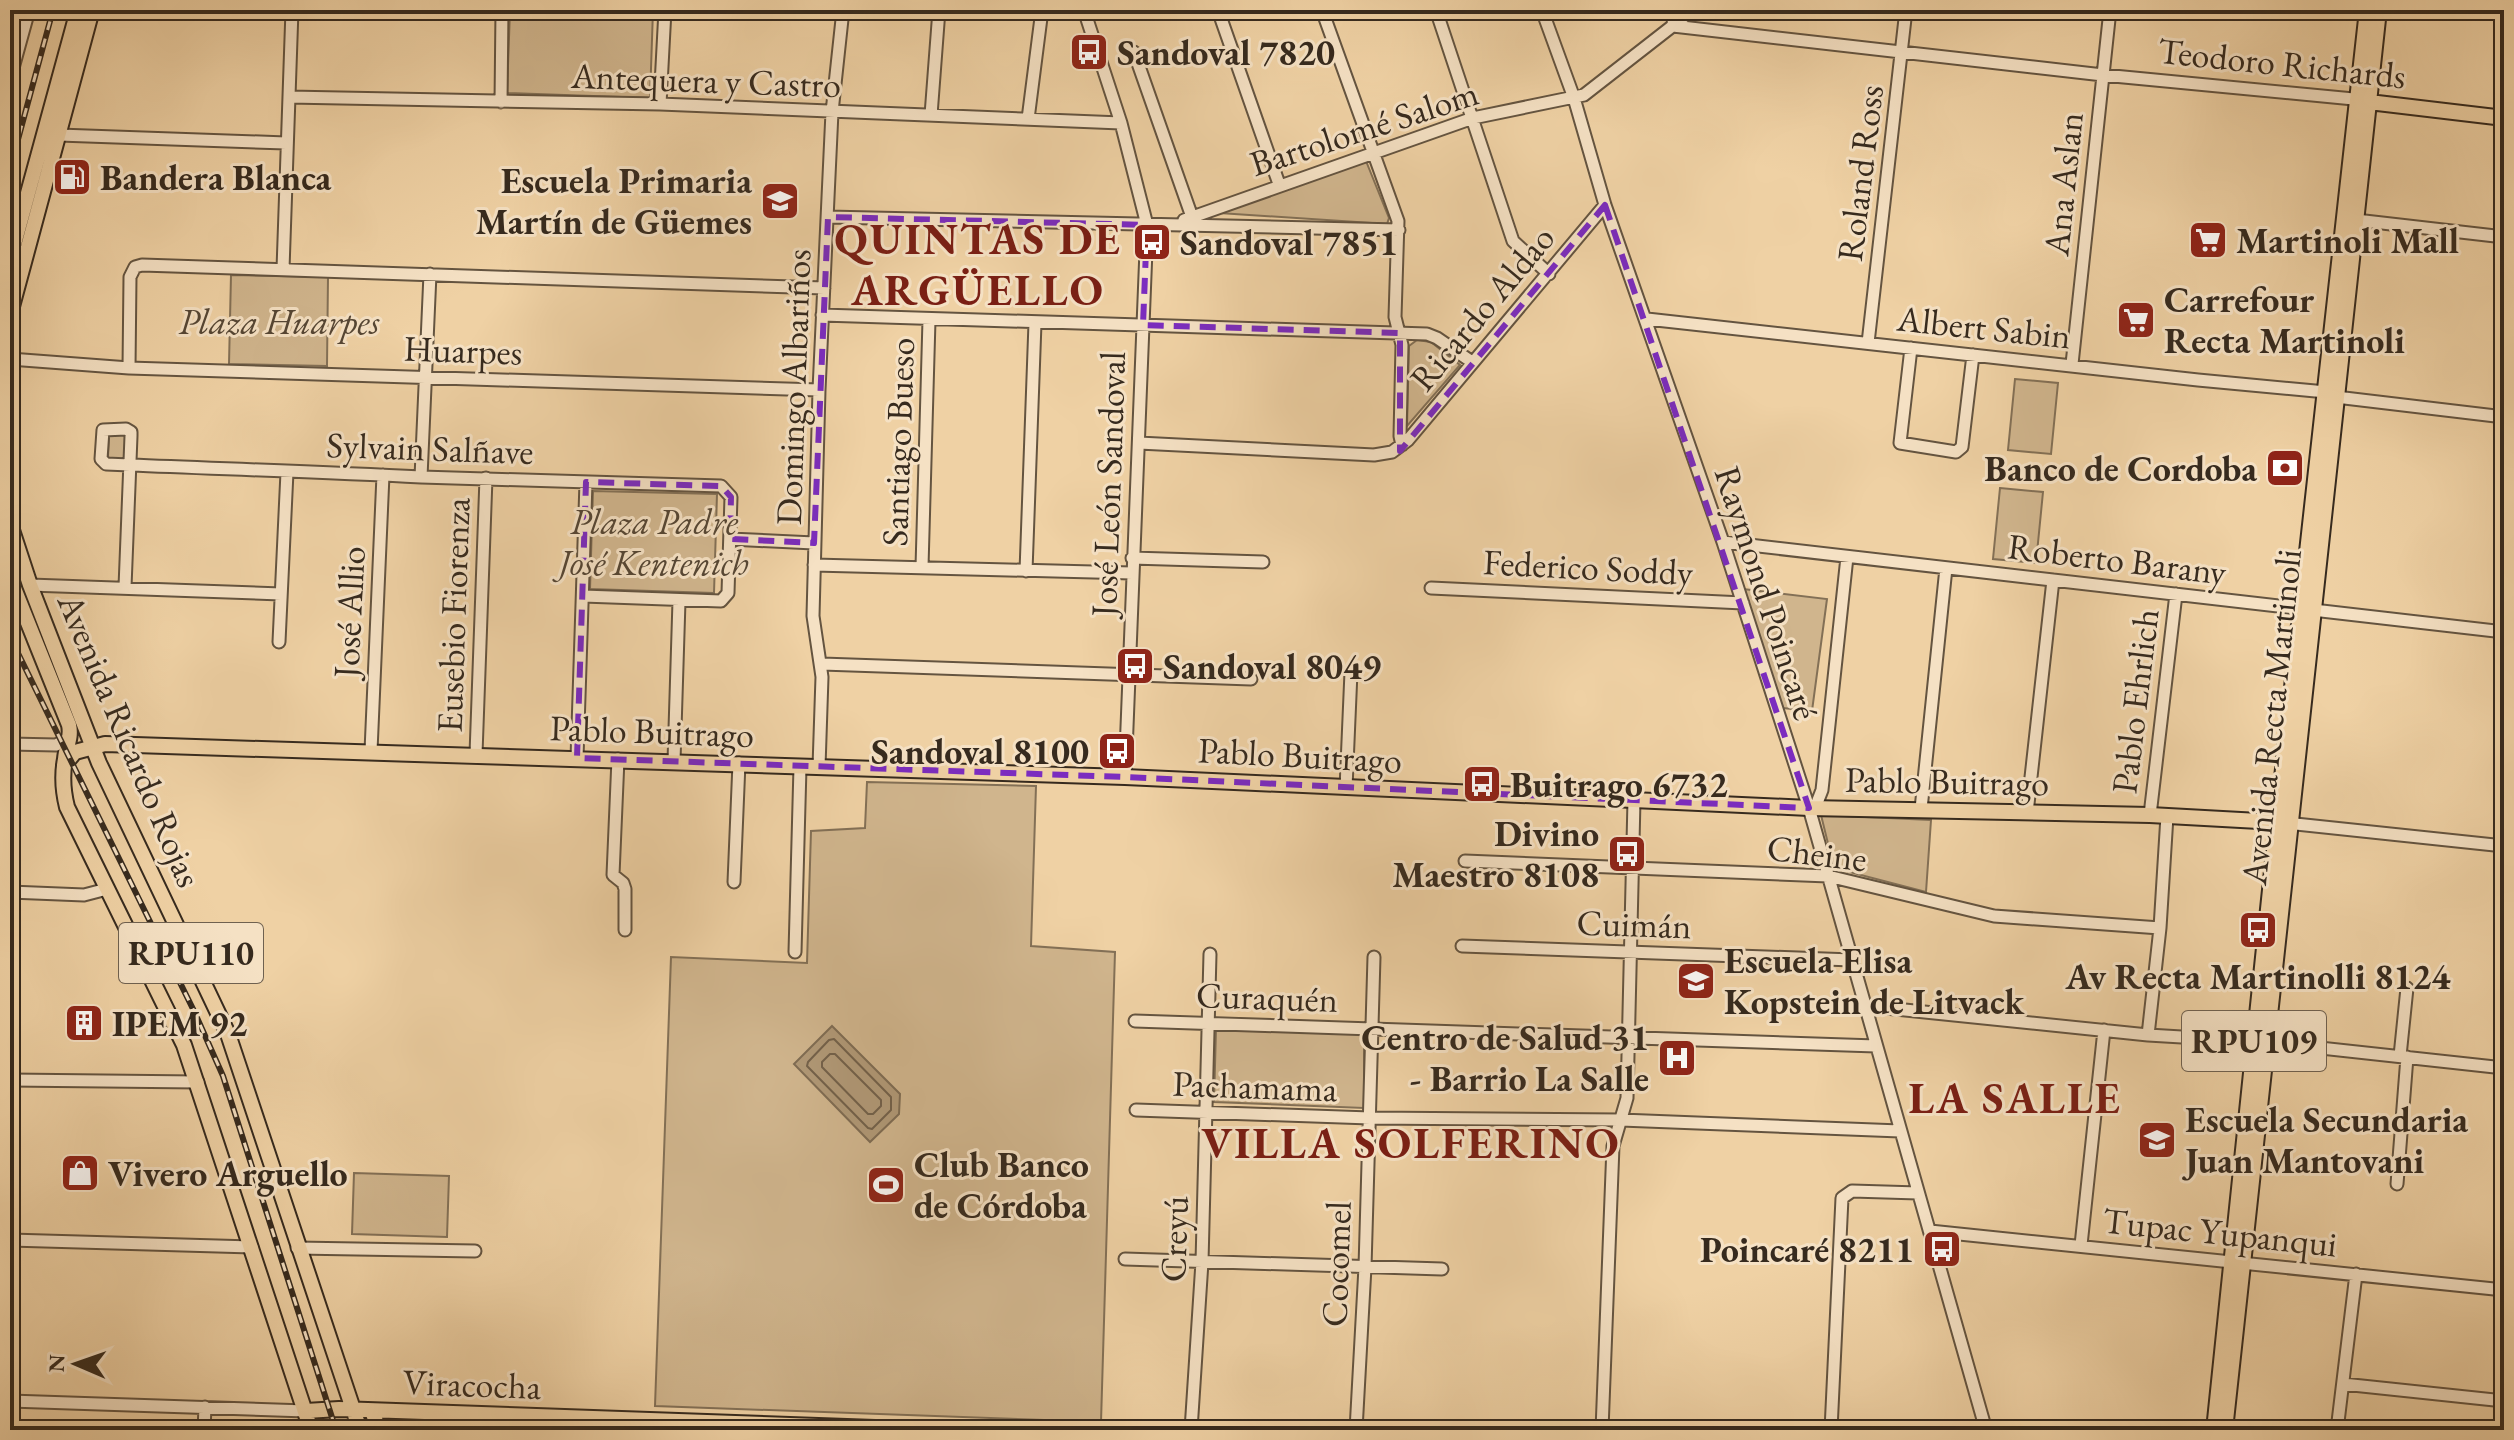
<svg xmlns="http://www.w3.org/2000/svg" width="2514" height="1440" viewBox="0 0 2514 1440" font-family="'EB Garamond',serif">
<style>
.green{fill:#d0b58d;stroke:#837056;stroke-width:2}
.water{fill:#b09876;stroke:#7f6c53;stroke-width:2}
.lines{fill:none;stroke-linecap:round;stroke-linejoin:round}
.shore{stroke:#73614a;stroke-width:2}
.minor-casing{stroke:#645440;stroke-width:15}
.major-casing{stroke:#362a1e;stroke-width:18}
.minor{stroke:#f5e1c4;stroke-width:11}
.major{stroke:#efd1a4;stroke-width:14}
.rail-casing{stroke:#362a1e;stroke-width:6}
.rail{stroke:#f5e1c4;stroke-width:3;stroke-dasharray:9;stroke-linecap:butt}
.marked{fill:none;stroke:#7b2cbf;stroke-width:6;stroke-dasharray:16 10;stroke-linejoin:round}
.labels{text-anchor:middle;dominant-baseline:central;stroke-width:6;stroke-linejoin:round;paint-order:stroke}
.shield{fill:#f5e1c4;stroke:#6f6150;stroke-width:2}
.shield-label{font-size:34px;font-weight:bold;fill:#362a1e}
.poi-label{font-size:36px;font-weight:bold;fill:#362a1e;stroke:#f5e1c4;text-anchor:start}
.street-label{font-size:36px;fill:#362a1e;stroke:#f5e1c4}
.park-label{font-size:36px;font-style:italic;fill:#554634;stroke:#f5e1c4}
.district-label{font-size:44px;font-weight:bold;letter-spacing:2px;fill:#7a1f14;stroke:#f5e1c4}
</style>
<rect width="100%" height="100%" fill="#efd1a4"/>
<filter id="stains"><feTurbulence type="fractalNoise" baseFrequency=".0025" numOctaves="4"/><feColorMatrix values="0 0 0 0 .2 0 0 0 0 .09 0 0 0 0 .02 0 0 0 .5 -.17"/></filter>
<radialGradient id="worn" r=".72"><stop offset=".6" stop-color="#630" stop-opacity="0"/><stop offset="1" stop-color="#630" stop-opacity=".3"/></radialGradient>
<!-- green -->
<path class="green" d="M510 10H653L650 98 507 93Z
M1366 161 1389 218 1387 224 1219 213Z
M231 275 328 277 327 366 229 364Z
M1417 340 1431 342 1460 365 1407 426 1409 346Z
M2015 379 2058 383 2051 454 2008 450Z
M113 432 121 433 126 437 125 457C119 461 114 462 108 457L109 436Z
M2000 488 2043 492 2036 563 1993 559Z
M593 491 717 494 714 593 590 589Z
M1743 589 1827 599 1812 711 1783 708Z
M867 782 1036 786 1031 946 1115 952 1101 1422 655 1406 671 957 807 963 811 831 865 828Z
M1821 815 1931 820 1926 892 1834 868Z
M1216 1029 1364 1034V1108L1214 1102Z
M354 1173 449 1176 447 1237 352 1234Z"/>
<!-- water -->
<path class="water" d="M832 1026 900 1094 899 1114 870 1142 794 1064Z"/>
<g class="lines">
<!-- shore -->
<path class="shore" d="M834 1039 891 1097V1110L872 1129 868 1128 807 1066 808 1062 829 1040Z
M830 1054H835L881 1100V1106L873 1114H868L822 1067V1062Z"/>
<!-- minor casing -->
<g class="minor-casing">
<path id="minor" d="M1084 10 1121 123 1147 225 1125 777
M1218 10 1279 184
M1322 10 1398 221 1395 317 1402 345 1400 436 1402 445
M1436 10 1513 241 1549 274
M1542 10 1574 98 1605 205 1723 542 1809 808 1986 1430
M1673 26 2103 75 2364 100
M1673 26 1674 10
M1134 52 1192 217
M10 79 29 10
M289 97 660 104 1121 123
M501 102 502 10
M660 104 665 10
M931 115 939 10
M1028 119 1042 10
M57 129 59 135 286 143
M828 217 1399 230
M1184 220 1473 118 1584 95 1693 10
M2356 220 2504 237
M283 269 292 10
M822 315 1427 334 1437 338 1472 362
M1647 319 2198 380 2326 392 2336 397 2504 417
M1868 343 1906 10
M1911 348 1900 443 1956 452 1962 447 1973 355
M10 359 129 368 819 390
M2072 364 2110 10
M129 368 130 277 135 267 142 265 824 288
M1139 443 1374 455 1392 452 1408 440 1605 205
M421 477 430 274
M730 539 814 543
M1723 542 2504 632
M1132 558 1263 562
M814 565 1132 573
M922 567 929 320
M1026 571 1035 323
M30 585 281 594
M125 587 131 436V432L126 429 103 430 101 459 106 464 130 465C227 469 324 472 421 477L721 486 731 497 728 593 721 601 583 596
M1431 588 1743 603
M279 642 287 472
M822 664 1251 679
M10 744 56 745 70 738
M371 751 383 475
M476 754 486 478
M577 758 586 482
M618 759 613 875 623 883 625 889V930
M674 761 679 601
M819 767 822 677 813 616 819 390 832 112 843 10
M1346 788 1351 672
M1815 808 1822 790 1847 557
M1921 809 1946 568
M2027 813 2053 580
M2150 815 2176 594
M2286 823 2504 846
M1465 861 1828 876 1994 916 2160 928
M734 882 739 763
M10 892 84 895 107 889
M1462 946 1852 960
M795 952 800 767
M1866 1006 2148 1035 2266 1042 2504 1068
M1135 1021 1876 1046
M2148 1035 2160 928 2167 816
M2400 1056 2407 988
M10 1080 198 1082
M1136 1110 1370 1118 1621 1120 1900 1131
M2397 1184 2407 1057
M1930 1231 2504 1290
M10 1240 252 1247
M2081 1245 2104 1030
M297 1248 475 1251
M1125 1259 1442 1269
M2343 1384 2504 1401
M10 1401 306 1411
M468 1414 471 1430
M204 1430 205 1407
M1191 1430 1202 1262 1210 954
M1356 1430 1365 1267 1374 957
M1602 1430 1613 1146 1627 1098 1634 800
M1831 1430 1842 1198 1852 1191 1918 1193
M2337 1430 2356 1274"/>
</g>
<!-- major casing -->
<g class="major-casing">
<path id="major" d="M2369 102 2504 118
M10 259 78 10
M10 314 92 10
M10 524 30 585 99 763 228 1034 360 1430
M10 578 69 725C72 738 66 746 65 759 62 775 63 791 67 807L184 1045 311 1430
M64 765 75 752 105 744 1125 777 1809 808 2150 815 2277 822
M306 1411 339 1409 932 1430
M372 1411 379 1430
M2214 1430 2276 832 2367 10
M2225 1430 2379 10"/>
</g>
<!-- minor -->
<use href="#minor" class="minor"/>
<!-- major -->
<use href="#major" class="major"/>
<!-- rail casing -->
<g class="rail-casing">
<path id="rail" d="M10 169 53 10
M10 637 194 1011 223 1076 336 1430"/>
</g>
<!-- rail -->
<use href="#rail" class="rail"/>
</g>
<!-- marked area -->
<path class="marked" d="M1605 205 1809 808 1125 777 577 758 586 482 721 486 731 497 730 539 814 543 828 217 1147 225 1143 325 1400 333V451Z"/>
<!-- icons -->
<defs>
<g id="bus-square" transform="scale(2)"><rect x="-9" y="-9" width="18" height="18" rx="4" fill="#8f2418" stroke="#f5e1c4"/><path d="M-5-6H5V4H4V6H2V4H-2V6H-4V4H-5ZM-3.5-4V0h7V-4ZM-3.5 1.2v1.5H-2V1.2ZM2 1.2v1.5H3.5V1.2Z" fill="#fff"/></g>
<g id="fuel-square" transform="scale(2)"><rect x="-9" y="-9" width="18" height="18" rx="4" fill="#8f2418" stroke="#f5e1c4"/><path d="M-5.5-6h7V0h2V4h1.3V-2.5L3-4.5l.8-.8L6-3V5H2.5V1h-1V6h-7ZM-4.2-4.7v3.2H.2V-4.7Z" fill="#fff"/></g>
<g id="school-square" transform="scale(2)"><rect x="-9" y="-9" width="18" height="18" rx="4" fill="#8f2418" stroke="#f5e1c4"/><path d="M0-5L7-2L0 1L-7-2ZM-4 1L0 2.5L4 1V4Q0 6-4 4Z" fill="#fff"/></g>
<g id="supermarket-square" transform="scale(2)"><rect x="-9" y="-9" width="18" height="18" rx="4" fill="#8f2418" stroke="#f5e1c4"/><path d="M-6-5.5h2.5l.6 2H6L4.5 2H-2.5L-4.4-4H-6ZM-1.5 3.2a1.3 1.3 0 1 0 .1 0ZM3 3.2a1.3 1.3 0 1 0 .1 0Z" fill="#fff"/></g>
<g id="bank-square" transform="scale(2)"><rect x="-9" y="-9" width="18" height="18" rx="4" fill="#8f2418" stroke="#f5e1c4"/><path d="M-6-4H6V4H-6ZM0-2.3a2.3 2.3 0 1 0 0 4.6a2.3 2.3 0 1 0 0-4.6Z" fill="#fff"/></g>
<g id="building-square" transform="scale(2)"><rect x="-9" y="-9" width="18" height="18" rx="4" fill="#8f2418" stroke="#f5e1c4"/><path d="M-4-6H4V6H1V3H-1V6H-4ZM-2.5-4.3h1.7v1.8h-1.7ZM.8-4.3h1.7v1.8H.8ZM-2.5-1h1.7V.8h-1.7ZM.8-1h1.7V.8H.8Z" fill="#fff"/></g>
<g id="hospital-square" transform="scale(2)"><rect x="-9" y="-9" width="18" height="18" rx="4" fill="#8f2418" stroke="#f5e1c4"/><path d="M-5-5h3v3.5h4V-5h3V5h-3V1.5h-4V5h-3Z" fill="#fff"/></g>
<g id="shop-square" transform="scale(2)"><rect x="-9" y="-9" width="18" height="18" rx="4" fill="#8f2418" stroke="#f5e1c4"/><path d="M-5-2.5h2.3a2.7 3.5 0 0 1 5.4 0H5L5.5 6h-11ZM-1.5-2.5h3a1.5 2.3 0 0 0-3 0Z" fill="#fff"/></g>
<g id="stadium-square" transform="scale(2)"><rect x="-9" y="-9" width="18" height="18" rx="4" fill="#8f2418" stroke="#f5e1c4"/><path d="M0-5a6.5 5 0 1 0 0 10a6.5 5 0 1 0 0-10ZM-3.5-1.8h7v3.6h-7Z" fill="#fff"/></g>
</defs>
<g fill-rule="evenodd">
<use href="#bus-square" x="1089" y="52"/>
<use href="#fuel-square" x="72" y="177"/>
<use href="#school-square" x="780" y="201"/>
<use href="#supermarket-square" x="2208" y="240"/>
<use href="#bus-square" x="1152" y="242"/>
<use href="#supermarket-square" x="2136" y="320"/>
<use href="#bank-square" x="2285" y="468"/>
<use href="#bus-square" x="1135" y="666"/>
<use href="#bus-square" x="1117" y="751"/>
<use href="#bus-square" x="1482" y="784"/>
<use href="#bus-square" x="1627" y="854"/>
<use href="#bus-square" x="2258" y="930"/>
<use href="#school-square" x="1696" y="981"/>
<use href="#building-square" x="84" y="1023"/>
<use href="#hospital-square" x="1677" y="1058"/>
<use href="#school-square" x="2157" y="1140"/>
<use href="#shop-square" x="80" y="1173"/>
<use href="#stadium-square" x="886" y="1185"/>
<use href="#bus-square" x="1942" y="1249"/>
</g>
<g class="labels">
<!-- shield labels -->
<g class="shield">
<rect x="119" y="923" width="144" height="60" rx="6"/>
<rect x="2182" y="1011" width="144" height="60" rx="6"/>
</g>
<g class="shield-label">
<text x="191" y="953">RPU110</text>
<text x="2254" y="1041">RPU109</text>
</g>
<!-- poi labels -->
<g class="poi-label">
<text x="1117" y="52">Sandoval 7820</text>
<text x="100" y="177">Bandera Blanca</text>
<text x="752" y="180" text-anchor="end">Escuela Primaria<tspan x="752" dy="41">Martín de Güemes</tspan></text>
<text x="2236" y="240">Martinoli Mall</text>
<text x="1180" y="242">Sandoval 7851</text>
<text x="2164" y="299">Carrefour<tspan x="2164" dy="41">Recta Martinoli</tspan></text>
<text x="2257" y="468" text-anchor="end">Banco de Cordoba</text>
<text x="1163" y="666">Sandoval 8049</text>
<text x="1089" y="751" text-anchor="end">Sandoval 8100</text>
<text x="1510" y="784">Buitrago 6732</text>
<text x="1599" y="833" text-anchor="end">Divino<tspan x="1599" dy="41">Maestro 8108</tspan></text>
<text x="1724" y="960">Escuela Elisa<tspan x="1724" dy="41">Kopstein de Litvack</tspan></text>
<text x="2258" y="976" text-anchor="middle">Av Recta Martinolli 8124</text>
<text x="112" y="1023">IPEM 92</text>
<text x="1649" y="1037" text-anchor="end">Centro de Salud 31<tspan x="1649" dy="41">- Barrio La Salle</tspan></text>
<text x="2185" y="1119">Escuela Secundaria<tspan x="2185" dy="41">Juan Mantovani</tspan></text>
<text x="914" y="1164">Club Banco<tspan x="914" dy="41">de Córdoba</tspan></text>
<text x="108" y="1173">Vivero Arguello</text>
<text x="1914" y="1249" text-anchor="end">Poincaré 8211</text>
</g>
<!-- street labels -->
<g class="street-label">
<text transform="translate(2282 63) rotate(6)">Teodoro Richards</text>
<text transform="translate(706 80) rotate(2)">Antequera y Castro</text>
<text transform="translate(1364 128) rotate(-18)">Bartolomé Salom</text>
<text transform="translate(1860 173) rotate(-83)">Roland Ross</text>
<text transform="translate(2063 184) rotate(-84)">Ana Aslan</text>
<text transform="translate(1482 308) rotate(-50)">Ricardo Aldao</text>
<text transform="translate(1984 327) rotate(6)">Albert Sabin</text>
<text transform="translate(463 350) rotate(2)">Huarpes</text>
<text transform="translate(793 387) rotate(-88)">Domingo Albariños</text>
<text transform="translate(898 442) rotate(-88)">Santiago Bueso</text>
<text transform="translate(430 448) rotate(2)">Sylvain Salñave</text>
<text transform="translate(1108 484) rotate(-88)">José León Sandoval</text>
<text transform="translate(2117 559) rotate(7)">Roberto Barany</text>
<text transform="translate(1588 567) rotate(3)">Federico Soddy</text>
<text transform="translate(1767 593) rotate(72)">Raymond Poincaré</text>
<text transform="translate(349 612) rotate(-87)">José Allio</text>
<text transform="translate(453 615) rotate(-88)">Eusebio Fiorenza</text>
<text transform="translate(2135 701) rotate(-83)">Pablo Ehrlich</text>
<text transform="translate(2271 717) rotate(-84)">Avenida Recta Martinoli</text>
<text transform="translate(652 731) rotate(2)">Pablo Buitrago</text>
<text transform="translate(130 740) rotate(67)">Avenida Ricardo Rojas</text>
<text transform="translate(1300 755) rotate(3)">Pablo Buitrago</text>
<text transform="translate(1947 781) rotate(1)">Pablo Buitrago</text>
<text transform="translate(1817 853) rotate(7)">Cheine</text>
<text transform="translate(1634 924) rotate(2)">Cuimán</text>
<text transform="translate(1267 997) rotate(2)">Curaquén</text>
<text transform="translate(1255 1086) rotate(2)">Pachamama</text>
<text transform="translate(2220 1232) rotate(6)">Tupac Yupanqui</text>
<text transform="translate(1174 1239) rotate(-88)">Creyú</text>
<text transform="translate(1336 1264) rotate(-88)">Cocomel</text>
<text transform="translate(472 1384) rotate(2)">Viracocha</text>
</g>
<!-- park labels -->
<g class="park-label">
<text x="279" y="321">Plaza Huarpes</text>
<text x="654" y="521">Plaza Padre<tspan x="654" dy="41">José Kentenich</tspan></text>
</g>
<!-- district labels -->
<g class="district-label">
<text x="978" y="238">QUINTAS DE<tspan x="978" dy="51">ARGÜELLO</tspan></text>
<text x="2015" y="1097">LA SALLE</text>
<text x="1411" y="1142">VILLA SOLFERINO</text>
</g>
</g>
<!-- margin -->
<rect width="2514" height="1440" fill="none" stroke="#efd1a4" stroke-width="40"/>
<rect x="12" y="12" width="2490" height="1416" fill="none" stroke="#362a1e" stroke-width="4"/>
<rect x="20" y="20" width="2474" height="1400" fill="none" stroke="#362a1e" stroke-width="2"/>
<!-- north arrow -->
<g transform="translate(76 1364) rotate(272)" stroke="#f5e1c4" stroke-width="6" paint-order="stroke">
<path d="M0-6L14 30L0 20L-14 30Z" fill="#362a1e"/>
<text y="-12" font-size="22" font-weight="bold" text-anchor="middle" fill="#362a1e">N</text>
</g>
<rect width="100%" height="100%" filter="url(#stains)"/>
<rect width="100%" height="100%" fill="url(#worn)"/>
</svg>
